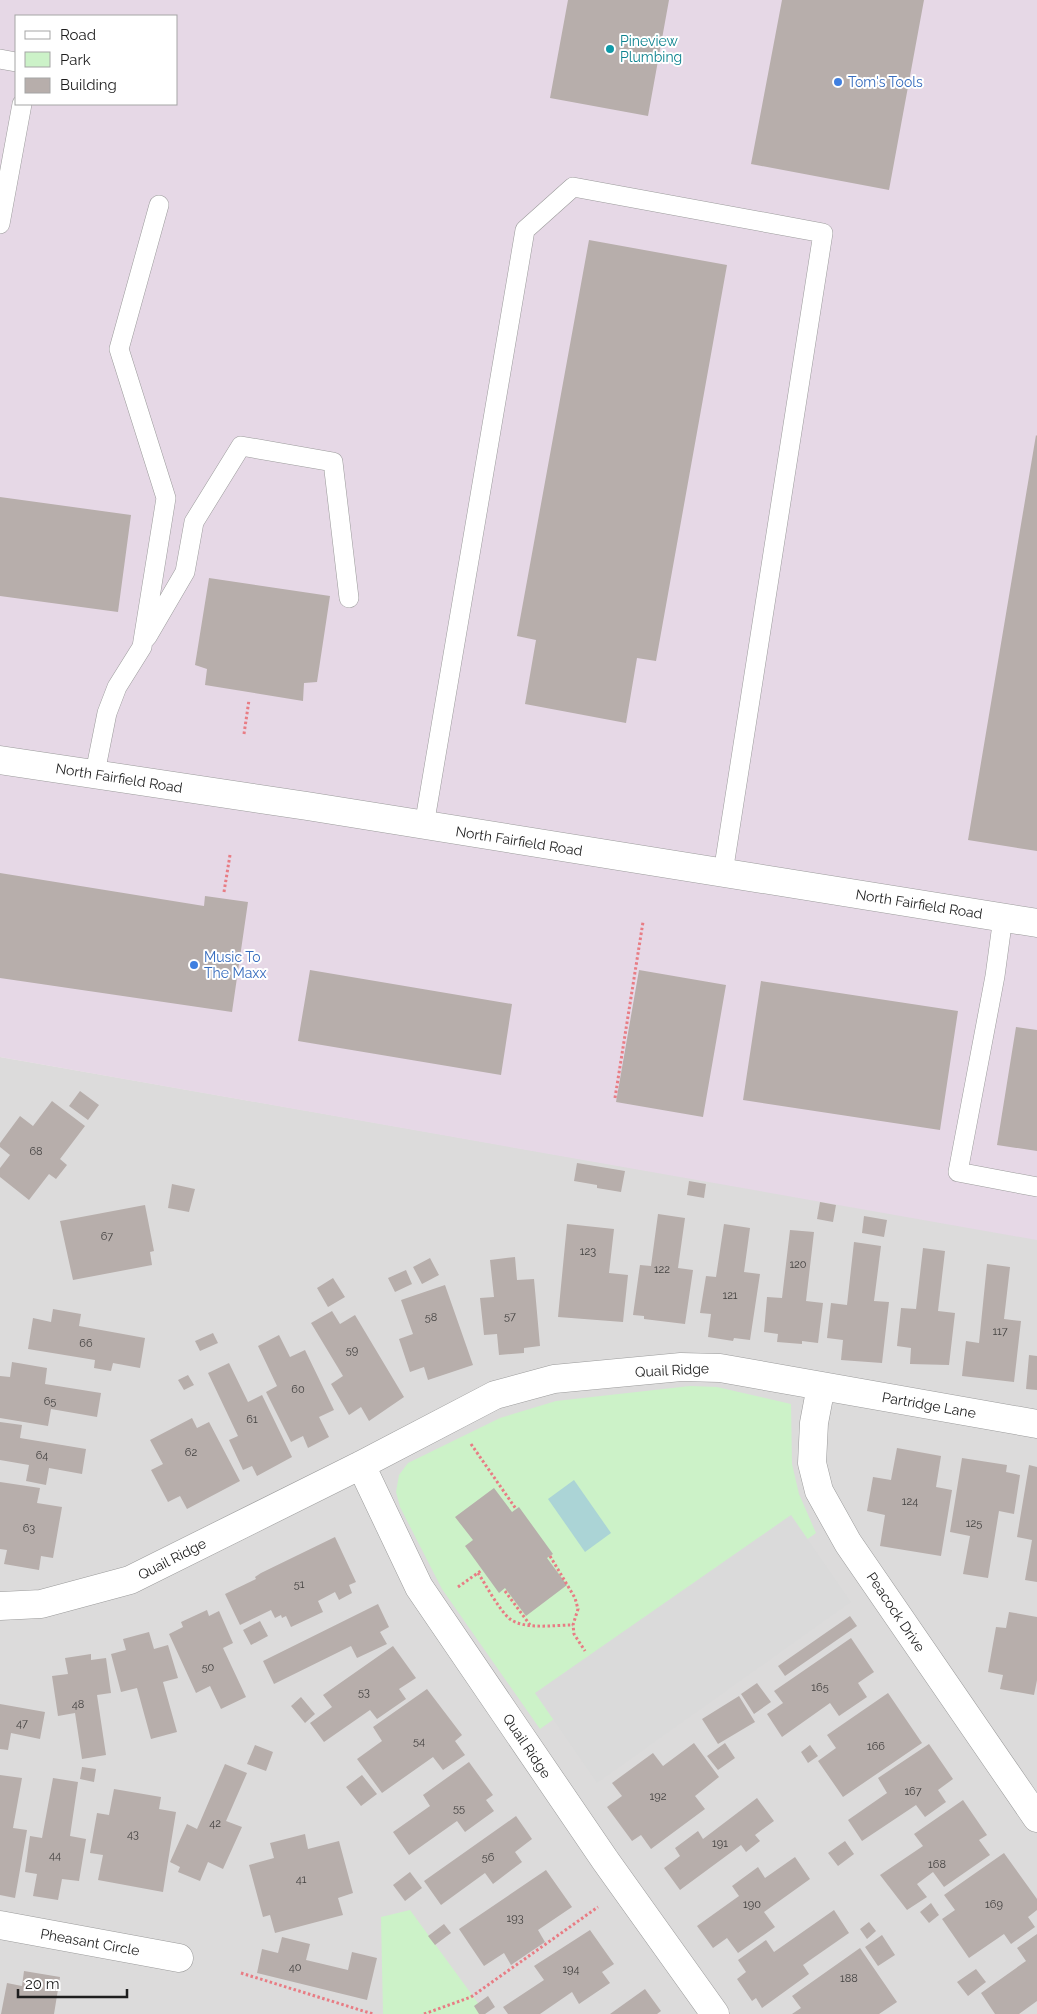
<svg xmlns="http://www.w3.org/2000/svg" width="1037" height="2014" viewBox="0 0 1037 2014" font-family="Raleway,sans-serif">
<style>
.residential{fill:#dcdbdb}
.industrial{fill:#e6d8e6;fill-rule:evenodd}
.park{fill:#ccf2c8}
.parking{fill:#dadada}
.water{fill:#abd4d6}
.building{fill:#b7aeab}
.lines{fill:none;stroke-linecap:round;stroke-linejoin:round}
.service-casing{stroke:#9b9b9b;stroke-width:20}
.minor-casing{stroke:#9b9b9b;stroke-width:29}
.path{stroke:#e87c84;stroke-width:3;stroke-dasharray:2.5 2.5;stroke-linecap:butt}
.service{stroke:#fff;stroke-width:19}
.minor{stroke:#fff;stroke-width:28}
.culture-dot{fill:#0f9aa8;stroke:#fff;stroke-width:2}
.shop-dot{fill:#3f7fe0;stroke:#fff;stroke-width:2}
.labels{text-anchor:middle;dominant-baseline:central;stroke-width:4;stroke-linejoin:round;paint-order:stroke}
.number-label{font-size:11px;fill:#444241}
.culture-label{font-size:14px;fill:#0d838f;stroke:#fff;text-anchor:start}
.shop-label{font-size:14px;fill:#366cbe;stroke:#fff;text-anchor:start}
.street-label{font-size:14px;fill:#1e1e1e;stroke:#fff}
</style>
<rect width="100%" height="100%" fill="#eee9e5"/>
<!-- residential -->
<path class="residential" d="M0 1057 1037 1239V2014H0Z"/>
<!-- industrial -->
<path class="industrial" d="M0 0H1037V1240L0 1057ZM16 16H176V104H16Z"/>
<!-- park -->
<path class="park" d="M690 1386 717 1387 791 1404 792 1464 799 1494 816 1533 540 1729 442 1589 400 1507 396 1492 399 1475 408 1463 500 1418 556 1401Z
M410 1910 486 2014H383L381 1917Z"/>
<!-- parking -->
<path class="parking" d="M791 1515 851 1602 597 1783 535 1693Z"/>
<!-- water -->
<path class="water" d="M574 1480 611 1533 585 1552 548 1499Z"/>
<!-- building -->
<path class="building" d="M568 0H669L648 116 550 98Z
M782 0H924L889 190 751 164Z
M589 240 727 265 656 661 637 658 626 723 525 704 536 640 517 636Z
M1036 435 1037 436V851L968 840Z
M0 497 131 515 118 612 0 596Z
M209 578 330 596 317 682 304 683 303 701 205 685 207 669 195 665Z
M0 873 204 906 205 896 248 902 232 1012 0 978Z
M310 970 512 1004 501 1075 298 1041Z
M639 970 726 985 703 1117 616 1102Z
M761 981 958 1011 940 1130 743 1100Z
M1016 1027 1037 1030V1151L997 1145Z
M80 1091 99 1105 88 1120 69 1106Z
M52 1101 85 1126 60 1159 67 1165 56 1179 49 1174 29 1200 0 1177V1168L10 1155 0 1147V1143L20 1116 33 1126Z
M577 1163 625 1171 621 1192 597 1188V1185L574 1181Z
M689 1181 706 1184 704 1198 687 1195Z
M172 1184 195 1189 189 1212 168 1208Z
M820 1202 836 1205 833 1222 817 1219Z
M145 1205 154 1251 150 1252 152 1265 73 1280 60 1221Z
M658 1214 685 1218 678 1268 693 1270 685 1324 644 1319V1316L633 1315 640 1265 651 1266Z
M864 1216 887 1220 884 1237 862 1233Z
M567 1224 614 1229 609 1273 628 1275 623 1322 558 1317Z
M724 1224 750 1228 744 1272 760 1274 750 1340 734 1338 733 1341 708 1337 711 1314 700 1313 706 1276 716 1277Z
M790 1230 814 1232 806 1301 823 1303 818 1343 802 1341V1344L777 1342 778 1334 764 1332 767 1297 782 1298Z
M854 1242 881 1246 874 1301 889 1302 882 1363 841 1360 843 1340 827 1338 831 1303 847 1305Z
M923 1248 945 1251 938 1311 955 1313 949 1365 910 1364 911 1348 897 1346 901 1308 916 1309Z
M515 1257 517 1280 534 1279 540 1346 524 1348V1353L499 1355 497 1334 484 1335 480 1298 494 1297 490 1260Z
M430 1258 439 1275 422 1284 413 1267Z
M987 1264 1010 1267 1004 1319 1021 1321 1014 1382 962 1376 966 1341 979 1343Z
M406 1270 412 1284 395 1292 388 1278Z
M333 1278 345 1297 328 1307 317 1288Z
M445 1285 473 1365 428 1380 424 1367 410 1372 399 1339 413 1334 401 1300Z
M53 1309 81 1314 79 1326 145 1338 140 1368 113 1363 111 1371 94 1368 95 1360 28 1349 33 1318 51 1322Z
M332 1311 340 1324 355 1315 404 1397 369 1421 361 1407 349 1415 331 1384 343 1376 311 1323Z
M213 1333 218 1343 200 1351 195 1341Z
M279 1335 290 1357 305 1350 334 1410 319 1417 329 1437 308 1448 303 1436 291 1442 266 1392 277 1386 258 1346Z
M1029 1355 1037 1356V1390L1026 1389Z
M12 1362 47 1368 45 1384 101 1393 97 1417 51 1409 48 1426 0 1418V1376L10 1377Z
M229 1363 248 1402 262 1395 292 1457 257 1476 252 1466 243 1470 229 1440 238 1436 208 1373Z
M188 1375 194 1385 184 1390 178 1380Z
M192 1418 197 1428 209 1422 240 1481 187 1509 180 1496 168 1502 151 1470 163 1464 150 1440Z
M0 1422 22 1425 20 1438 86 1449 82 1474 49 1468 46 1485 26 1481 29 1465 0 1460Z
M897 1448 941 1456 936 1487 952 1490 941 1556 880 1546 885 1515 867 1511 873 1477 891 1480Z
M962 1458 1007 1465 1006 1472 1020 1475 1014 1514 999 1511 988 1578 963 1574 970 1536 950 1532Z
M1029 1465 1037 1467V1582L1025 1580 1032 1540 1017 1537Z
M0 1482 40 1488 37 1503 62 1507 53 1558 41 1556 39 1570 4 1564 7 1550 0 1549Z
M494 1488 512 1512 519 1507 553 1554 547 1558 567 1585 526 1616 505 1588 499 1593 465 1546 473 1540 455 1517Z
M335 1537 356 1582 349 1585 352 1593 339 1600 335 1592 318 1601 323 1612 291 1627 286 1616 282 1618 281 1615 275 1618 271 1610 240 1625 225 1594 256 1579 255 1577 261 1573Z
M378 1604 389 1627 380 1632 387 1644 357 1658 351 1646 274 1684 263 1661Z
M207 1610 209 1616 219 1611 233 1643 223 1648 246 1697 221 1709 210 1686 196 1693 169 1634 183 1627 181 1622Z
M1009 1612 1037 1617V1680L1034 1695 1000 1689 1003 1675 988 1672 996 1627 1006 1628Z
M850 1616 857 1626 785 1676 778 1666Z
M260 1621 268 1636 251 1645 243 1630Z
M149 1632 154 1649 168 1645 178 1678 163 1682 177 1732 151 1739 137 1688 121 1692 111 1654 126 1650 123 1639Z
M851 1638 874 1672 858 1683 867 1697 839 1716 830 1703 782 1737 767 1714 783 1703 774 1691Z
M393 1646 416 1678 399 1689 406 1699 377 1719 370 1710 324 1742 310 1723 332 1707 323 1695Z
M91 1654V1660L106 1658 111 1693 97 1695 106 1755 82 1759 75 1713 58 1716 52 1676 68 1674 65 1658Z
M757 1683 771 1702 754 1714 741 1694Z
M427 1689 462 1735 455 1741 465 1755 443 1770 433 1757 382 1793 357 1759 382 1741 373 1727Z
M888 1693 922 1743 843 1797 818 1761 836 1748 827 1735Z
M739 1696 755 1722 718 1744 702 1719Z
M301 1697 315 1714 305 1723 291 1706Z
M0 1704 45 1712 40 1739 11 1733 8 1750 0 1749Z
M694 1743 719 1777 695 1796 705 1809 651 1849 641 1835 632 1841 607 1807 622 1796 612 1783 653 1753 663 1766Z
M725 1743 735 1758 718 1770 707 1756Z
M929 1744 953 1779 938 1790 946 1802 925 1817 916 1805 862 1841 848 1820 887 1793 878 1778Z
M255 1745 273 1752 266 1771 247 1764Z
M810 1745 818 1756 808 1763 801 1752Z
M469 1762 493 1795 486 1800 494 1811 465 1832 457 1821 409 1855 393 1832 430 1806 423 1795Z
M225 1764 247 1773 226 1821 242 1827 223 1869 208 1862 200 1881 178 1872 180 1867 170 1862 187 1824 197 1829Z
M82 1767 96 1769 94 1782 80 1779Z
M0 1775 22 1778 13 1828 27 1830 15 1898 0 1895Z
M362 1775 377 1794 361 1806 346 1787Z
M53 1778 78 1782 70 1836 86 1839 79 1881 62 1879 58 1900 33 1896 37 1874 25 1872 30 1836 42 1838Z
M114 1789 161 1797 159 1809 176 1812 163 1892 98 1880 103 1855 90 1853 97 1813 109 1815Z
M757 1798 774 1821 755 1835 760 1841 746 1852 741 1845 680 1890 664 1868 680 1856 675 1848 698 1831 703 1839Z
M963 1800 987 1835 979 1840 990 1855 944 1887 933 1872 917 1884 927 1897 907 1910 880 1875 923 1846 914 1834Z
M516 1816 532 1839 515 1852 522 1862 493 1884 485 1873 441 1905 424 1881Z
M305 1834 308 1849 339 1841 353 1893 338 1898 343 1915 275 1933 270 1915 263 1917 249 1865 274 1858 270 1843Z
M845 1841 854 1854 838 1866 828 1853Z
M1004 1853 1037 1899V1910L1028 1917 1035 1927 1011 1944 1004 1934 969 1958 942 1919 955 1910 944 1895Z
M795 1857 810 1879 764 1912 775 1927 738 1953 727 1938 713 1948 697 1926 739 1896 732 1886 758 1867 765 1878Z
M546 1870 572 1907 538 1930 545 1942 511 1965 504 1953 484 1966 459 1929Z
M410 1872 422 1888 405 1901 393 1885Z
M931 1903 939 1915 929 1923 920 1912Z
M834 1910 849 1933 803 1965 809 1974 762 2008 756 1998 752 2001 737 1979 746 1972 738 1960 766 1940 774 1952Z
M869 1922 876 1931 867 1939 860 1929Z
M444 1924 451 1933 435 1945 428 1936Z
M590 1930 614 1964 602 1972 610 1983 579 2004 572 1992 540 2014H508L503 2007 544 1980 534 1966Z
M1037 1934V2001L1019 2014H995L981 1993 1026 1961 1017 1948Z
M882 1935 895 1955 878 1966 865 1947Z
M282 1937 310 1944 306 1960 348 1970 352 1952 377 1958 367 2000 257 1973 262 1949 278 1953Z
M860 1948 897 2002 879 2014H792L801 2008 792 1996Z
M976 1969 986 1982 968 1996 957 1982Z
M24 1971 60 1977 54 2014H1L7 1983 22 1986Z
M645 1989 661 2011 657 2014H610Z
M488 1996 495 2007 485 2014H479L474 2006Z"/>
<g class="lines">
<!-- service casing -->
<g class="service-casing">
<path id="service" d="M0 59 16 62
M0 224 22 104
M147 637 185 572 194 522 241 446 333 462 349 598
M95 773 107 713 117 687 142 647 166 498 119 349 159 205
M424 826 525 230 573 187 823 233 723 873
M1003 917 995 976 958 1172 1037 1187"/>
</g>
<!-- minor casing -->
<g class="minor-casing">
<path id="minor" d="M0 760 307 806 1037 923
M821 1386 814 1423 812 1463 819 1491 848 1543 1037 1818
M361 1465 419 1587 605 1860 715 2014
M0 1606 41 1604 130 1580 361 1465 495 1395 554 1379 681 1367 720 1368 1037 1424
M0 1925 179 1958"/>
</g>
<!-- path -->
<path class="path" d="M244 734 249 700
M224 892 230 855
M615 1098 643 922
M471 1444 516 1509
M550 1556 575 1598 578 1609 573 1625 574 1634 585 1651
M478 1573C486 1585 499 1610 510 1619 525 1630 554 1625 573 1625
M458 1587 482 1570
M505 1591 530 1625
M241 1973 373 2014
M424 2014 471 1997 598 1907"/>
<!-- service -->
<use href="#service" class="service"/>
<!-- minor -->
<use href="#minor" class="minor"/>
</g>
<!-- markers -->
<circle class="culture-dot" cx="610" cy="49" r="5"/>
<g class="shop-dot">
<circle cx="838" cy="82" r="5"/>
<circle cx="194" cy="965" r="5"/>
</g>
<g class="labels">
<!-- number labels -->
<g class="number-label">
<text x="36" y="1151">68</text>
<text x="107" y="1236">67</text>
<text x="588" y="1251">123</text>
<text x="798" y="1264">120</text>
<text x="662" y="1269">122</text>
<text x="730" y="1295">121</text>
<text x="510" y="1316">57</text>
<text x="431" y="1317">58</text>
<text x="1000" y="1331">117</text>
<text x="86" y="1343">66</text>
<text x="352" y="1350">59</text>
<text x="298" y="1389">60</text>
<text x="50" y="1401">65</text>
<text x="252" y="1419">61</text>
<text x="191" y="1452">62</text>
<text x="42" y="1455">64</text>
<text x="910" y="1501">124</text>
<text x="974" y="1523">125</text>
<text x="29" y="1528">63</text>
<text x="299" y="1584">51</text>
<text x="208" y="1667">50</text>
<text x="820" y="1687">165</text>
<text x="364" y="1692">53</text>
<text x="78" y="1704">48</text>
<text x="22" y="1723">47</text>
<text x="419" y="1741">54</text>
<text x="876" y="1746">166</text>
<text x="913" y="1791">167</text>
<text x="658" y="1796">192</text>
<text x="459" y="1808">55</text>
<text x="215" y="1823">42</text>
<text x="133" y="1834">43</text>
<text x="720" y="1843">191</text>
<text x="55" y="1855">44</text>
<text x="488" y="1857">56</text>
<text x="937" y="1864">168</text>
<text x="301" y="1879">41</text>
<text x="752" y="1904">190</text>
<text x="994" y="1904">169</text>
<text x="515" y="1918">193</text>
<text x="295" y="1967">40</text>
<text x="571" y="1969">194</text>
<text x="849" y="1978">188</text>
</g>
<!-- culture labels -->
<g class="culture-label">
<text x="620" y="41">Pineview<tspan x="620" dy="16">Plumbing</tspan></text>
</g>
<!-- shop labels -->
<g class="shop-label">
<text x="848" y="82">Tom's Tools</text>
<text x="204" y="957">Music To<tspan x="204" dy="16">The Maxx</tspan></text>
</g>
<!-- street labels -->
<g class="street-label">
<text transform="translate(119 778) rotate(9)">North Fairfield Road</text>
<text transform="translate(519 841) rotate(9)">North Fairfield Road</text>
<text transform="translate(919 904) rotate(9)">North Fairfield Road</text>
<text transform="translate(672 1370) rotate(-3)">Quail Ridge</text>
<text transform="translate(929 1405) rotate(10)">Partridge Lane</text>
<text transform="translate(172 1559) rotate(-27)">Quail Ridge</text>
<text transform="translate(896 1612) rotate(56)">Peacock Drive</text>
<text transform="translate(527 1746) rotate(56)">Quail Ridge</text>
<text transform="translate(90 1942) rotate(10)">Pheasant Circle</text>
</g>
</g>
<!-- legend -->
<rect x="15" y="15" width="162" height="90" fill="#ffffff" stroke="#a5a5a5"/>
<rect x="25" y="31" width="25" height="8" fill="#ffffff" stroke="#a5a5a5"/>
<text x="60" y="40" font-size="15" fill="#1e1e1e">Road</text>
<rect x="25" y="52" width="25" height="15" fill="#ccf2c8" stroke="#a5a5a5"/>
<text x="60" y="65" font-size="15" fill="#1e1e1e">Park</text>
<rect x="25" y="78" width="25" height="15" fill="#b7aeab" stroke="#a5a5a5"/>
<text x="60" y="90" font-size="15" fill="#1e1e1e">Building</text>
<!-- scale -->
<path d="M18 1989v8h109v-8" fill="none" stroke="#1e1e1e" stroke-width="2.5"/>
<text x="25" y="1989" font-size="15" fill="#1e1e1e" stroke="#ffffff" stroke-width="4" paint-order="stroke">20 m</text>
</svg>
